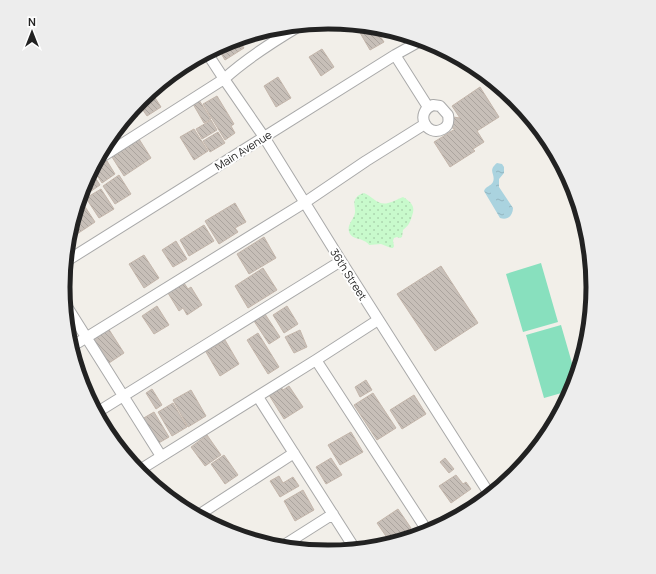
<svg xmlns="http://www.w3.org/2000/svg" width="656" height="574" viewBox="0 0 656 574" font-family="Manrope,sans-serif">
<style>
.park{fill:url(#park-dots)}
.pitch{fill:#88e0be}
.water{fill:url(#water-ripples)}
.building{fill:url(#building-back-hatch);stroke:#c4b6ab}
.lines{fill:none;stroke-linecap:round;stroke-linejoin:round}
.minor-casing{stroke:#a9a9a9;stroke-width:12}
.minor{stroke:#fff;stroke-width:10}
.labels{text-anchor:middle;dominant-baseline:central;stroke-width:4;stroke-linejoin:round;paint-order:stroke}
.street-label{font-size:11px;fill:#222;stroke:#fff}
.rim{fill:none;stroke:#222;stroke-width:5}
</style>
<defs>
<pattern id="park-dots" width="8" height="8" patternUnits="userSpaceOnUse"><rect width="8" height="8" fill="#c8facc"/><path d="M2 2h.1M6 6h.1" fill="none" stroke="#acd6af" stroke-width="1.8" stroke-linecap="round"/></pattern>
<pattern id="water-ripples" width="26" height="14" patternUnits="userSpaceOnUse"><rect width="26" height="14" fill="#aad3df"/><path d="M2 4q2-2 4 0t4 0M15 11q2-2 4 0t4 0" fill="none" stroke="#92b5bf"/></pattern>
<pattern id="building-back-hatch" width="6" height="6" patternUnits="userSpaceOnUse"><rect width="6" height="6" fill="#c7bfb8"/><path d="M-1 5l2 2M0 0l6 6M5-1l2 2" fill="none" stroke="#aba49e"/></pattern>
</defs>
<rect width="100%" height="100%" fill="#f2efe9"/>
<!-- park -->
<path class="park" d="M364 193C372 196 378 206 388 203 393 202 397 199 403 197 411 202 416 206 412 216 410 223 408 226 403 230L402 237 400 238 397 237 394 238 393 241 394 246 393 248H391L381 244 369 245C369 244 365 241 364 241 359 238 353 239 350 234 345 224 356 219 355 210 355 206 353 202 356 198 358 195 361 194 364 193Z"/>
<!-- pitch -->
<path class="pitch" d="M541 263 558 322 523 332 506 274Z
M561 325 576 377 572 390 544 398 526 335Z"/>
<!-- water -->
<path class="water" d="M497 163 502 164 504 167V173L499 179V187L513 208C513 215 508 221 500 218L484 191C486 186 491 186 493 182 496 174 487 171 497 163Z"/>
<!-- building -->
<path class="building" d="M354 25 364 26 357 30Z
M368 26 374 27 384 42 370 50 359 31Z
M238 39 244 48 225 60 217 47 227 42Z
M322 49 334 67 321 76 309 57Z
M198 58 181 69 180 67Z
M278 77 291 98 276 107 264 86Z
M480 87 499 117 477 131 484 142 473 149 475 151 450 167 434 142 455 129 450 127 453 117 460 118 452 106Z
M152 93 161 107 147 116 138 103Z
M217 96 234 124 231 126 235 133 225 140 203 104Z
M199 100 211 119 204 123 193 104Z
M137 104 139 107 134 110 138 116 127 123 125 119Z
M211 120 217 130 202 139 196 129Z
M194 129 208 151 194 160 180 137Z
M218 132 225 143 210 152 203 141Z
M139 139 151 158 124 176 112 157Z
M107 161 115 174 102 183 93 169Z
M91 171 100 185 84 196 81 192 83 185Z
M119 175 131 194 115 204 103 186Z
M101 189 114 209 99 218 86 198Z
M80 199 95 222 74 236 70 230 79 200Z
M235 203 246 222 235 228 238 232 219 244 205 221Z
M204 225 214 241 189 256 180 240Z
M264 237 276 258 249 274 237 254Z
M176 241 187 259 173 267 162 250Z
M144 255 159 278 144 288 129 264Z
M441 266 478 323 435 351 397 294Z
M263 268 277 290 248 308 235 286Z
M184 283 188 289 191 287 202 305 187 315 183 308 179 311 168 293Z
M157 306 169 325 154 334 142 316Z
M287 306 298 324 284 333 273 315Z
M265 314 280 337 269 344 254 321Z
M108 328 124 353 106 365 90 340Z
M300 330 307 347 294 353 285 337Z
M258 333 279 367 268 374 247 340Z
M225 340 239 364 220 376 206 352Z
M366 380 372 390 360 397 355 387Z
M289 386 303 407 284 419 269 395 281 387 283 390Z
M152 389 162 405 156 409 146 393Z
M191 390 206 416 188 427 173 400Z
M373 393 396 428 377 440 354 405Z
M414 395 426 414 402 429 390 410Z
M173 403 187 427 172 436 158 412Z
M154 412 169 437 157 444 142 419Z
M351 432 363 452 340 465 328 445Z
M207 435 221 455 205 466 191 447Z
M224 455 238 475 225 484 211 464Z
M331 458 342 475 326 484 316 467Z
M445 458 454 469 449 473 440 462Z
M456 475 463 484 466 482 471 489 451 503 439 486Z
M279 476 283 483 293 477 299 486 280 497 270 481Z
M303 490 314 510 295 521 284 501Z
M398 509 411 528 390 542 377 523Z"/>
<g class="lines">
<!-- minor casing -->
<g class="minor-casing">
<path id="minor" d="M273 28 279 38
M207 53 224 79 264 137 341 261 490 495
M395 55 428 107
M433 105 440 106 448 115C449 121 449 126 443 129 426 138 414 112 433 105Z
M97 160 224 79C247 58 274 41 301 25
M65 262 395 55 422 40
M64 302 161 456
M71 347 304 203 366 161 425 124
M316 360 428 532
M258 397 355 549
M96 413 341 261
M138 471 316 360 378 320
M197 516 294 453
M281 547 333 514"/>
</g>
<!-- minor -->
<use href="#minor" class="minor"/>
</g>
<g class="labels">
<!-- street labels -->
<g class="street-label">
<text transform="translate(243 150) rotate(-32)">Main Avenue</text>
<text transform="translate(349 274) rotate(58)">36th Street</text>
</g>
</g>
<!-- crop -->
<path d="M0 0H656V574H0ZM70 287a258 258 0 1 1 516 0a258 258 0 1 1-516 0Z" fill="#ededed" fill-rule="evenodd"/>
<path class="rim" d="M70 287a258 258 0 1 1 516 0a258 258 0 1 1-516 0Z"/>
<!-- north arrow -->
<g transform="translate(32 32)" stroke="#ffffff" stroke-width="3" paint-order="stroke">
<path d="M0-3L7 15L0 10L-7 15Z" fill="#222222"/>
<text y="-6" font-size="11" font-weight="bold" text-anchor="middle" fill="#222222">N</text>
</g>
</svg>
